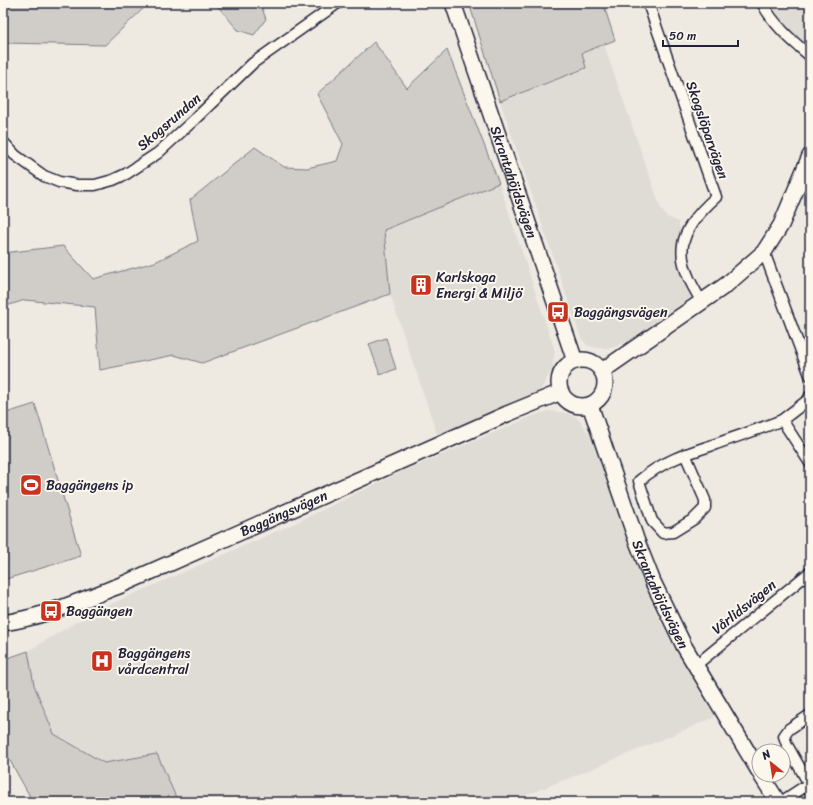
<svg xmlns="http://www.w3.org/2000/svg" width="813" height="805" viewBox="0 0 813 805" font-family="Sriracha,sans-serif">
<style>
.built{fill:#dfdbd5}
.green{fill:#d0cdc9;stroke:#797882}
.lines{fill:none;stroke-linecap:round;stroke-linejoin:round}
.street-casing{stroke:#22223b;stroke-width:13}
.secondary-casing{stroke:#22223b;stroke-width:18}
.street{stroke:#fbf7ec;stroke-width:10}
.secondary{stroke:#fbf7ec;stroke-width:15}
.labels{text-anchor:middle;dominant-baseline:central;stroke-width:4;stroke-linejoin:round;paint-order:stroke}
.street-label{font-size:14px;fill:#22223b;stroke:#fbf7ec}
.poi-label{font-size:14px;fill:#22223b;stroke:#fbf7ec;text-anchor:start}
</style>
<rect width="100%" height="100%" fill="#eeeae2"/>
<filter id="ink" filterUnits="userSpaceOnUse"><feTurbulence type="fractalNoise" baseFrequency=".025" numOctaves="2"/><feDisplacementMap in="SourceGraphic" scale="8" xChannelSelector="R" yChannelSelector="G"/><feConvolveMatrix kernelMatrix="1 2 1 2 8 2 1 2 1" color-interpolation-filters="sRGB"/></filter>
<g filter="url(#ink)">
<!-- built -->
<path class="built" d="M771 3H810V47L784 25 772 8Z
M604 45 661 209 667 217 679 222 680 234 678 253 682 279 691 297 629 341 612 348H597L587 345 581 338 500 101 586 69 582 54Z
M499 183 555 351 552 369 541 389 534 395 438 437 390 294 384 230Z
M549 411 566 413 575 417 580 421 593 440 652 604 673 645 715 717 582 773 508 802H178L157 754 104 763 54 734 34 685 28 651 78 621 111 604 291 525 401 472 538 414Z"/>
<!-- green -->
<path class="green" d="M3 3H71L81 5 85 3H149L105 45 3 43Z
M215 3H260L266 19 254 35 238 30Z
M469 3H603L615 40 582 53 586 68 500 101Z
M374 42 407 88 447 50 499 183 384 230 390 294 202 363 174 355 100 370 95 307 25 300 3 307V253L63 246 93 279 155 262 198 241 190 200 255 147 284 167 307 168 337 161 343 144 317 94Z
M386 338 396 369 380 375 369 344Z
M35 404 81 556 3 580V414Z
M28 651 34 685 54 734 104 763 157 754 178 802H33L3 748V657L8 658Z"/>
<g class="lines">
<!-- street casing -->
<g class="street-casing">
<path id="street" d="M648 3 716 197C675 234 673 256 702 302
M762 3C774 25 791 40 810 56
M3 142 15 155 44 176 59 182 77 185H95L113 180 126 174 158 153 195 119 253 63 338 3
M764 252 810 375
M810 396 808 400 782 420 810 463
M685 454 705 500V508L694 519 673 532 663 533 652 521 639 481C662 461 688 453 716 444 738 436 760 429 782 420
M696 665 810 572
M809 784 787 745 784 736 789 729 810 715
M781 802 810 783"/>
</g>
<!-- secondary casing -->
<g class="secondary-casing">
<g id="secondary">
<path id="s1" d="M453 3 575 361"/>
<circle cx="582" cy="383" r="23"/>
<path d="M602 371 726 285 764 252 781 225 810 156"/>
<path id="s2" d="M590 405 636 539 653 582 684 646 759 771"/>
<path id="s3" d="M3 623C44 617 82 600 121 585L507 414 561 392"/>
<path d="M761 775 778 802"/>
</g>
</g>
<!-- street -->
<use href="#street" class="street"/>
<!-- secondary -->
<use href="#secondary" class="secondary"/>
</g>
</g>
<!-- icons -->
<defs>
<g id="building-square" transform="scale(1.15)"><rect x="-9" y="-9" width="18" height="18" rx="4" fill="#c8321e" stroke="#fbf7ec"/><path d="M-4-6H4V6H1V3H-1V6H-4ZM-2.5-4.3h1.7v1.8h-1.7ZM.8-4.3h1.7v1.8H.8ZM-2.5-1h1.7V.8h-1.7ZM.8-1h1.7V.8H.8Z" fill="#fff"/></g>
<g id="bus-square" transform="scale(1.15)"><rect x="-9" y="-9" width="18" height="18" rx="4" fill="#c8321e" stroke="#fbf7ec"/><path d="M-5-6H5V4H4V6H2V4H-2V6H-4V4H-5ZM-3.5-4V0h7V-4ZM-3.5 1.2v1.5H-2V1.2ZM2 1.2v1.5H3.5V1.2Z" fill="#fff"/></g>
<g id="stadium-square" transform="scale(1.15)"><rect x="-9" y="-9" width="18" height="18" rx="4" fill="#c8321e" stroke="#fbf7ec"/><path d="M0-5a6.5 5 0 1 0 0 10a6.5 5 0 1 0 0-10ZM-3.5-1.8h7v3.6h-7Z" fill="#fff"/></g>
<g id="hospital-square" transform="scale(1.15)"><rect x="-9" y="-9" width="18" height="18" rx="4" fill="#c8321e" stroke="#fbf7ec"/><path d="M-5-5h3v3.5h4V-5h3V5h-3V1.5h-4V5h-3Z" fill="#fff"/></g>
</defs>
<g fill-rule="evenodd">
<use href="#building-square" x="421" y="285"/>
<use href="#bus-square" x="558" y="312"/>
<use href="#stadium-square" x="31" y="485"/>
<use href="#bus-square" x="51" y="611"/>
<use href="#hospital-square" x="102" y="661"/>
</g>
<g class="labels">
<!-- street labels -->
<g class="street-label">
<text transform="translate(169 122) rotate(-41)">Skogsrundan</text>
<text transform="translate(707 130) rotate(71)">Skogslöparvägen</text>
<text stroke="none"><textPath href="#s1" startOffset="189">Skrantahöjdsvägen</textPath></text>
<text stroke="none"><textPath href="#s3" startOffset="302">Baggängsvägen</textPath></text>
<text stroke="none"><textPath href="#s2" startOffset="202">Skrantahöjdsvägen</textPath></text>
<text transform="translate(744 607) rotate(-39)">Vårlidsvägen</text>
</g>
<!-- poi labels -->
<g class="poi-label">
<text x="436" y="277">Karlskoga<tspan x="436" dy="16">Energi &amp; Miljö</tspan></text>
<text x="574" y="312">Baggängsvägen</text>
<text x="46" y="485">Baggängens ip</text>
<text x="66" y="611">Baggängen</text>
<text x="118" y="653">Baggängens<tspan x="118" dy="16">vårdcentral</tspan></text>
</g>
</g>
<!-- margin -->
<rect width="813" height="805" fill="none" stroke="#fbf7ec" stroke-width="16"/>
<rect x="8" y="8" width="797" height="789" fill="none" stroke="#22223b" stroke-width="1.5" filter="url(#ink)"/>
<!-- north arrow -->
<g transform="translate(771 763) rotate(330)"><circle r="19" fill="#fbf7ec" stroke="#a4a2a5"/>
<path d="M0-3L7 15L0 10L-7 15Z" fill="#c8321e"/>
<text y="-6" font-size="11" font-weight="bold" text-anchor="middle" fill="#22223b">N</text>
</g>
<!-- scale -->
<path d="M663 40v6h75v-6" fill="none" stroke="#22223b" stroke-width="2"/>
<text x="669" y="40" font-size="12" fill="#22223b" stroke="#fbf7ec" stroke-width="3" paint-order="stroke">50 m</text>
</svg>
